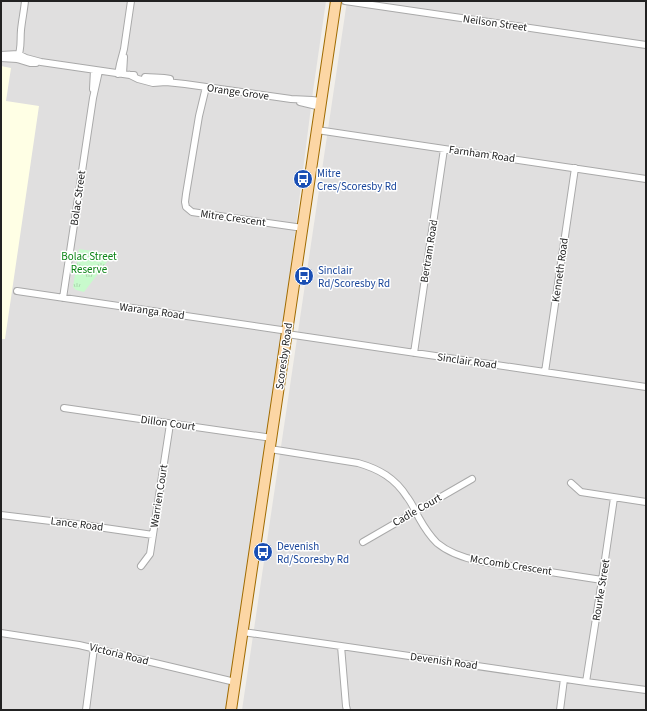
<svg xmlns="http://www.w3.org/2000/svg" width="647" height="711" viewBox="0 0 647 711" font-family="'Source Sans 3',sans-serif">
<style>
.residential{fill:#e0dfdf}
.education{fill:#ffffe5}
.park{fill:url(#park-tufts)}
.lines{fill:none;stroke-linecap:round;stroke-linejoin:round}
.street-casing{stroke:#a9a9a9;stroke-width:8}
.primary-casing{stroke:#a06b00;stroke-width:12}
.street{stroke:#fff;stroke-width:6}
.primary{stroke:#fcd6a4;stroke-width:10}
.labels{text-anchor:middle;dominant-baseline:central;stroke-width:3;stroke-linejoin:round;paint-order:stroke}
.street-label{font-size:11px;fill:#222;stroke:#fff}
.transit-label{font-size:11px;fill:#164399;stroke:#fff;text-anchor:start}
.park-label{font-size:11px;fill:#0c8416;stroke:#fff}
</style>
<defs>
<pattern id="park-tufts" width="24" height="20" patternUnits="userSpaceOnUse"><rect width="24" height="20" fill="#c8facc"/><path d="M3 7l-1-3M5 7V3M7 7l1-3M15 17l-1-3M17 17v-4M19 17l1-3" fill="none" stroke="#acd6af"/></pattern>
</defs>
<rect width="100%" height="100%" fill="#f2efe9"/>
<!-- residential -->
<path class="residential" d="M1 1H326L313 91 281 344 226 710H1Z
M347 1H646V710H242Z"/>
<!-- education -->
<path class="education" d="M1 66 11 68 6 101 39 106 5 339H1Z"/>
<!-- park -->
<path class="park" d="M79 249 113 254 84 292 76 290 73 287Z"/>
<g class="lines">
<!-- street casing -->
<g class="street-casing">
<path id="street" d="M345 1 646 45
M1 55 18 54 26 58 41 62 130 75H134
M1 58 17 59 30 63H36
M17 59C22 50 20 40 21 30 22 20 24 11 25 1
M118 74 120 64 124 49 131 1
M123 74 124 57
M130 75 138 79 153 83 166 82 185 84 291 99 312 100 321 101
M145 77C153 78 162 77 170 79
M206 87 199 116 186 194 185 202 186 207 192 212 303 228
M93 89 94 70
M300 102 321 107
M317 130 646 179
M17 291 288 331
M63 298 93 98 99 71
M287 334 646 387
M414 353 444 149
M545 372 575 168
M64 408 272 438
M270 449 358 463C379 469 395 478 407 497 412 503 415 511 419 518 424 527 430 536 437 543 449 553 464 558 479 561L602 580
M571 483 581 492 646 502
M1 515 84 525 153 535
M363 542 472 479
M141 566 150 554 170 424
M243 632 341 646 586 682 646 690
M1 633 79 645 235 682
M341 646 346 706 347 710
M586 682 602 580 614 498
M86 710 94 648
M560 710 564 679"/>
</g>
<!-- primary casing -->
<g class="primary-casing">
<path id="primary" d="M231 710 336 1"/>
</g>
<!-- street -->
<use href="#street" class="street"/>
<!-- primary -->
<use href="#primary" class="primary"/>
</g>
<!-- icons -->
<defs>
<g id="bus-disc" transform="scale(1)"><circle r="9.5" fill="#1a4fb4" stroke="#fff"/><path d="M-5-6H5V4H4V6H2V4H-2V6H-4V4H-5ZM-3.5-4V0h7V-4ZM-3.5 1.2v1.5H-2V1.2ZM2 1.2v1.5H3.5V1.2Z" fill="#fff"/></g>
</defs>
<g fill-rule="evenodd">
<use href="#bus-disc" x="303" y="179"/>
<use href="#bus-disc" x="304" y="276"/>
<use href="#bus-disc" x="263" y="552"/>
</g>
<g class="labels">
<!-- street labels -->
<g class="street-label">
<text transform="translate(495 23) rotate(8)">Neilson Street</text>
<text transform="translate(238 92) rotate(8)">Orange Grove</text>
<text transform="translate(482 154) rotate(8)">Farnham Road</text>
<text transform="translate(78 198) rotate(-82)">Bolac Street</text>
<text transform="translate(233 218) rotate(8)">Mitre Crescent</text>
<text transform="translate(429 251) rotate(-81)">Bertram Road</text>
<text transform="translate(560 270) rotate(-82)">Kenneth Road</text>
<text transform="translate(152 311) rotate(8)">Waranga Road</text>
<text transform="translate(284 356) rotate(-82)">Scoresby Road</text>
<text transform="translate(467 361) rotate(8)">Sinclair Road</text>
<text transform="translate(168 423) rotate(8)">Dillon Court</text>
<text transform="translate(159 496) rotate(-81)">Warrien Court</text>
<text transform="translate(417 510) rotate(-30)">Cadle Court</text>
<text transform="translate(77 524) rotate(7)">Lance Road</text>
<text transform="translate(511 565) rotate(9)">McComb Crescent</text>
<text transform="translate(601 590) rotate(-81)">Rourke Street</text>
<text transform="translate(119 654) rotate(14)">Victoria Road</text>
<text transform="translate(444 661) rotate(8)">Devenish Road</text>
</g>
<!-- transit labels -->
<g class="transit-label">
<text x="317" y="173">Mitre<tspan x="317" dy="13">Cres/Scoresby Rd</tspan></text>
<text x="318" y="270">Sinclair<tspan x="318" dy="13">Rd/Scoresby Rd</tspan></text>
<text x="277" y="546">Devenish<tspan x="277" dy="13">Rd/Scoresby Rd</tspan></text>
</g>
<!-- park labels -->
<g class="park-label">
<text x="89" y="256">Bolac Street<tspan x="89" dy="13">Reserve</tspan></text>
</g>
</g>
<!-- border -->
<rect width="647" height="711" fill="none" stroke="#222222" stroke-width="4"/>
</svg>
